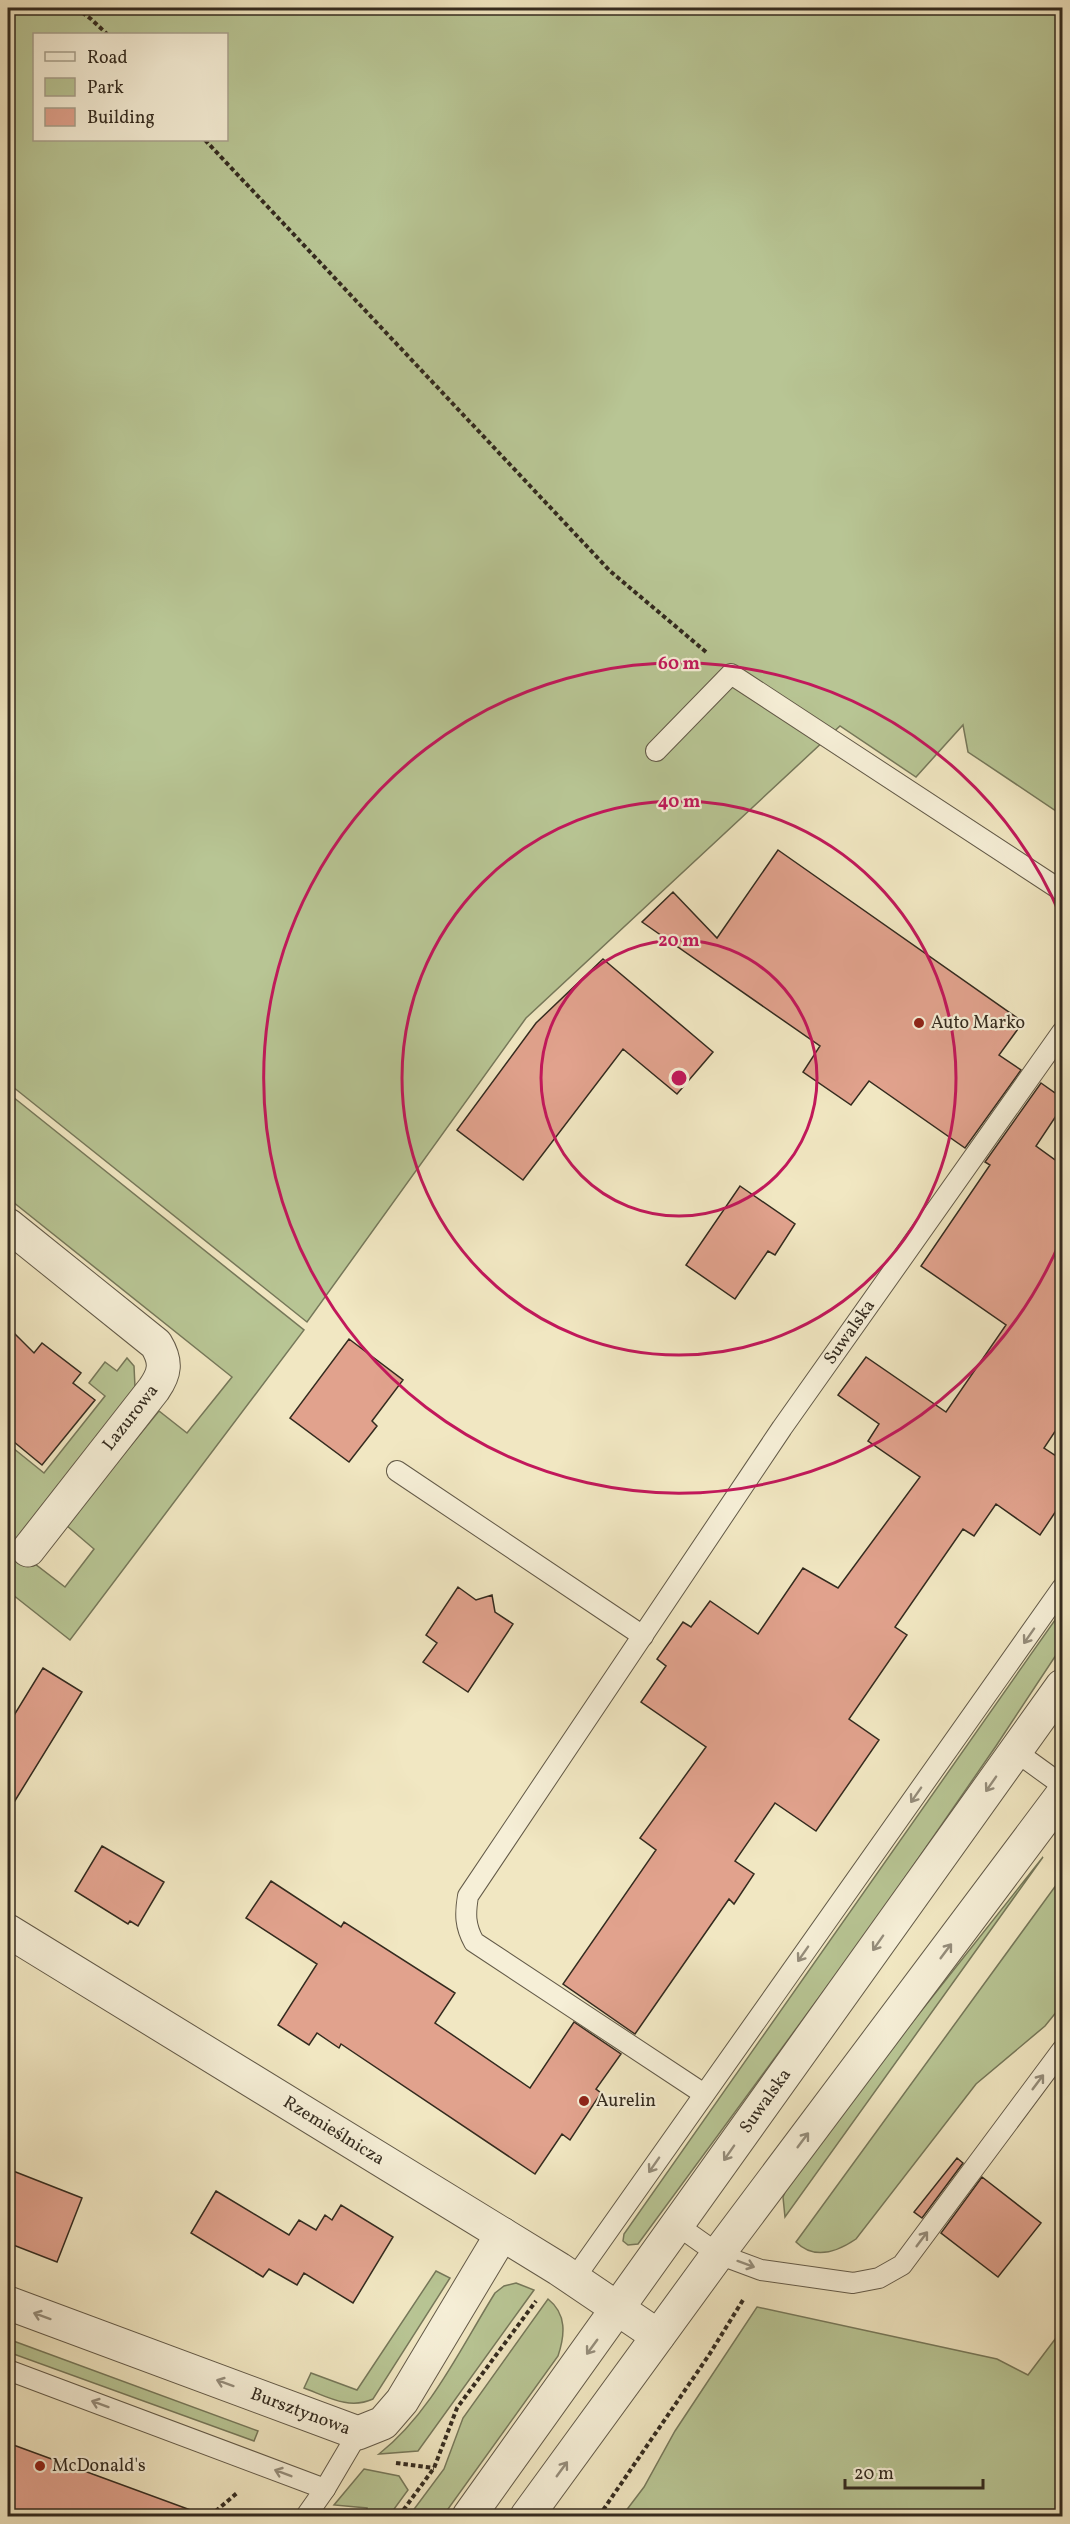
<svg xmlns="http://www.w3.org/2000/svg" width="1070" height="2524" viewBox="0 0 1070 2524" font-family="Vollkorn,serif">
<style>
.green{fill:#b8c594;stroke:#76785a;stroke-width:1.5;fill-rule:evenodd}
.building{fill:#e1a28d;stroke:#342b1f;stroke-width:1.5}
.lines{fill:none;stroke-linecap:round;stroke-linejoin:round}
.service-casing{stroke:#635a48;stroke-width:22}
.minor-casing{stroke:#635a48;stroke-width:35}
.tertiary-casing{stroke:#635a48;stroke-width:35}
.path{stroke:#342b1f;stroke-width:4;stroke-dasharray:4.5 3;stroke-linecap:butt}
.service{stroke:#f6efd7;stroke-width:20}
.minor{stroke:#f6efd7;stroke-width:33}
.tertiary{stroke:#f6efd7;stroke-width:33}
.oneway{stroke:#958d7b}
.ring{fill:none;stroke:#c2185b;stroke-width:3}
.poi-dot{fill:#8f2418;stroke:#f6efd7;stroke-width:2}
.labels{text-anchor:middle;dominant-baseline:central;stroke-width:4.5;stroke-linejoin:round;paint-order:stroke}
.poi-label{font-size:18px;fill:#342b1f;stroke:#f6efd7;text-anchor:start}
.street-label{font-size:18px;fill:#342b1f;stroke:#f6efd7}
.centre{fill:#c2185b;stroke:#f6efd7;stroke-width:3}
.ring-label{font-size:18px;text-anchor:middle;font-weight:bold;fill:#c2185b;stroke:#f6efd7;stroke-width:4.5;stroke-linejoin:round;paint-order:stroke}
</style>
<rect width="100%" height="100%" fill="#f1e7c2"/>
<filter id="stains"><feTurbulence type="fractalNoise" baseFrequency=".00333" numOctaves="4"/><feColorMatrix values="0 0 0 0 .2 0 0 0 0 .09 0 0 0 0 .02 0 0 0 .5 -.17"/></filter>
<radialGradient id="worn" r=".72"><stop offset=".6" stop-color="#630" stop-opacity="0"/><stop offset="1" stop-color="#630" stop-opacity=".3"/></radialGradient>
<!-- green -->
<path class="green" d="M8 8H1062V815L968 752 963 725 916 777 840 726 526 1018 307 1322 8 1083ZM34 34H226V140H34Z
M8 1093 304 1330 70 1640 8 1591V1444L44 1473 105 1396 89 1383 105 1362 117 1371 127 1358 134 1366 135 1387 13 1547 65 1587 94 1549 66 1525 159 1411 187 1433 232 1377 8 1198Z
M1062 1610V1646L996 1746 873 1924 638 2244 628 2245 623 2241 624 2234Z
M1043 1857 785 2217 783 2197 793 2173Z
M1062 1877V2005L1045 2026 976 2084 856 2239C837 2252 814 2260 796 2242Z
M436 2271 450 2278 373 2399C349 2410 328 2397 304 2388L311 2373 357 2390Z
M516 2283 534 2290 418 2451 379 2454C431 2413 460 2349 495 2293L504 2286Z
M548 2299C567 2314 565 2335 558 2356L443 2516H409L444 2469 463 2418Z
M757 2307 997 2359 1028 2375 1062 2330V2516H622L644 2487 675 2431Z
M8 2339 258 2431 254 2441 8 2352Z
M364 2469 399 2476 408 2490 389 2516H366L367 2508 334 2505Z"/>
<!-- building -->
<path class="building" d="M778 850 1023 1022 999 1055 1021 1070 965 1148 869 1081 851 1105 803 1072 820 1046 642 922 673 892 717 938Z
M603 959 713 1052 677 1094 623 1049 523 1180 457 1130 536 1023Z
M1041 1083 1062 1098V1107L1036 1146 1062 1165V1421L1044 1448 1062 1460V1502L1040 1535 996 1504 974 1536 963 1529 895 1627 907 1635 849 1719 879 1740 816 1831 775 1803 735 1861 754 1874 734 1904 729 1899 635 2034 563 1984 656 1850 640 1838 706 1747 641 1702 666 1666 657 1659 683 1622 691 1627 710 1601 758 1634 803 1568 838 1588 920 1477 868 1441 879 1424 838 1395 866 1357 946 1412 1006 1325 921 1266 990 1165 985 1162Z
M740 1186 795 1224 775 1255 768 1251 735 1299 686 1265Z
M8 1327 34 1353 42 1343 81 1373 73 1383 95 1400 42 1465 8 1437Z
M349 1339 403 1380 372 1421 377 1426 349 1462 290 1418Z
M458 1587 476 1600 492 1595 495 1612 513 1624 468 1692 423 1662 437 1643 426 1635Z
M43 1668 82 1692 8 1812V1725Z
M102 1846 164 1882 138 1926 130 1921 128 1924 75 1891Z
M271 1881 341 1927 344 1922 455 1993 435 2023 530 2088 574 2022 621 2054 596 2089 601 2093 570 2140 562 2134 535 2174 341 2044 339 2048 317 2033 309 2045 278 2025 317 1964 246 1918Z
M957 2158 963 2163 922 2218 914 2212Z
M8 2169 82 2198 57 2262 8 2243Z
M982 2177 1041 2223 998 2277 941 2233Z
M216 2191 289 2235 299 2220 316 2230 325 2215 332 2220 341 2205 393 2237 353 2303 304 2273 297 2285 269 2269 263 2277 191 2233Z
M8 2443 196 2512 195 2517H8Z"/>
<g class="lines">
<!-- service casing -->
<g class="service-casing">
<g id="service">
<path d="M656 751 731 674 1062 891"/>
<path d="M397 1471 643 1636"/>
<path d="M1015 1751 1062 1785"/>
<path id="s1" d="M704 2094 474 1942C465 1926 465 1914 468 1896L782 1428 1062 1032"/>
<path d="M677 2225 718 2254 761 2270 853 2283 879 2278 902 2265 1062 2050"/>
<path d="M574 2279 1062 1588"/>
<path d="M8 2370 325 2489 306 2516"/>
<path d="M325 2489 358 2433"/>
</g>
</g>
<!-- minor casing -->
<g class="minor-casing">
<g id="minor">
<path d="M8 1225 156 1344C167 1362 165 1373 154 1389L28 1550"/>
<path id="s2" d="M8 1931 559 2269 658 2336"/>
<path id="s3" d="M8 2303 358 2433 383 2423 402 2401 502 2234"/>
</g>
</g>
<!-- tertiary casing -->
<g class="tertiary-casing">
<g id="tertiary">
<path id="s4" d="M469 2516 1062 1686"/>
<path d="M527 2516 718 2254 1062 1795"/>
</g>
</g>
<!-- path -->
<path class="path" d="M76 8 91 19 107 34
M205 140 610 571 706 652
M396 2463 434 2468
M210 2516 237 2493
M399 2516 434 2468 457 2408 536 2301
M599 2516 709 2355 743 2300"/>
<!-- service -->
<use href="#service" class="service"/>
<!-- minor -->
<use href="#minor" class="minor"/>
<!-- tertiary -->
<use href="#tertiary" class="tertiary"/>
</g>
<!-- one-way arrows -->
<defs><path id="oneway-shaft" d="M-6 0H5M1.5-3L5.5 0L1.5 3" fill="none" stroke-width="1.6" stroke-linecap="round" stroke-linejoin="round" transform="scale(1.5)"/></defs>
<g class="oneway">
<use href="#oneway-shaft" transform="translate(1029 1636) rotate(125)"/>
<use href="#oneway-shaft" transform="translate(991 1784) rotate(125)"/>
<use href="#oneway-shaft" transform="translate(916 1795) rotate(125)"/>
<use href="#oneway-shaft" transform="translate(878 1943) rotate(125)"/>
<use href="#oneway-shaft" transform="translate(946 1951) rotate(-53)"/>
<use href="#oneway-shaft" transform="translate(803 1954) rotate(125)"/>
<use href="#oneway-shaft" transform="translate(1038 2082) rotate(-53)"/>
<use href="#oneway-shaft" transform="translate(803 2140) rotate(-53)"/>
<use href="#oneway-shaft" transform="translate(729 2153) rotate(125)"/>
<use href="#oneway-shaft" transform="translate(654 2165) rotate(125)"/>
<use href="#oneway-shaft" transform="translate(922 2239) rotate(-53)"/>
<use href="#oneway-shaft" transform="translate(746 2264) rotate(20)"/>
<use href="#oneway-shaft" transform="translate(42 2316) rotate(-160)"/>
<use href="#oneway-shaft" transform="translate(592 2347) rotate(126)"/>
<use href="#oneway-shaft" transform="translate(225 2383) rotate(-160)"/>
<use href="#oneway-shaft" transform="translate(100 2404) rotate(-160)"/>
<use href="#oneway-shaft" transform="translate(562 2469) rotate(-54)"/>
<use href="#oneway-shaft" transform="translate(283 2473) rotate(-159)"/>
</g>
<!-- distance rings -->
<g class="ring">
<circle cx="679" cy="1078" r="138"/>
<circle cx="679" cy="1078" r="277"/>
<path d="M1062 1237A415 415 0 1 1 1062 919"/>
</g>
<!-- markers -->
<g class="poi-dot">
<circle cx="919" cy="1023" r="6"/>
<circle cx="584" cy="2101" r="6"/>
<circle cx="40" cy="2466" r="6"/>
</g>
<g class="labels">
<!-- poi labels -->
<g class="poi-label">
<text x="931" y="1023">Auto Marko</text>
<text x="596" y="2101">Aurelin</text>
<text x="52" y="2466">McDonald's</text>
</g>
<!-- street labels -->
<g class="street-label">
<text stroke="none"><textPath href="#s1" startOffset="1004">Suwalska</textPath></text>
<text transform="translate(131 1418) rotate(-52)">Lazurowa</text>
<text stroke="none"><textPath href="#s4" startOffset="510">Suwalska</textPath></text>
<text stroke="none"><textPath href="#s2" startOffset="382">Rzemieślnicza</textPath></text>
<text stroke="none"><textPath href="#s3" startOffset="312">Bursztynowa</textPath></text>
</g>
</g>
<circle cx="679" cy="1078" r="9" class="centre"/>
<g class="ring-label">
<text x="679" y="669">60 m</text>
<text x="679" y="807">40 m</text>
<text x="679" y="946">20 m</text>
</g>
<!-- margin -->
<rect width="1070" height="2524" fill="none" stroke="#f1e7c2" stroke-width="30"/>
<rect x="9" y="9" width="1052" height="2506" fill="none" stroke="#342b1f" stroke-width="3"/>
<rect x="15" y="15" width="1040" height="2494" fill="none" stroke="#342b1f" stroke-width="1.5"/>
<!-- legend -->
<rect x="33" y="33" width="195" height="108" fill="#f6efd7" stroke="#a8a18d" stroke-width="1.5"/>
<rect x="45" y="52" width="30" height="9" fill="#f6efd7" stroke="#a8a18d" stroke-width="1.5"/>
<text x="87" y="63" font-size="18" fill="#342b1f">Road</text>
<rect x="45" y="78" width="30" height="18" fill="#b8c594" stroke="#a8a18d" stroke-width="1.5"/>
<text x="87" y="93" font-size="18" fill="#342b1f">Park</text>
<rect x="45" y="108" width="30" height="18" fill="#e1a28d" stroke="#a8a18d" stroke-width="1.5"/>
<text x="87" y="123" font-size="18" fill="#342b1f">Building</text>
<!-- scale -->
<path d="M845 2479v9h138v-9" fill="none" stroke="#342b1f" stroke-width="3"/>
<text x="854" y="2479" font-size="18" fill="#342b1f" stroke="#f6efd7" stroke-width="4.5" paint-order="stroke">20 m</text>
<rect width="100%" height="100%" filter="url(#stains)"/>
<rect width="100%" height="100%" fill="url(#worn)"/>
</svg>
